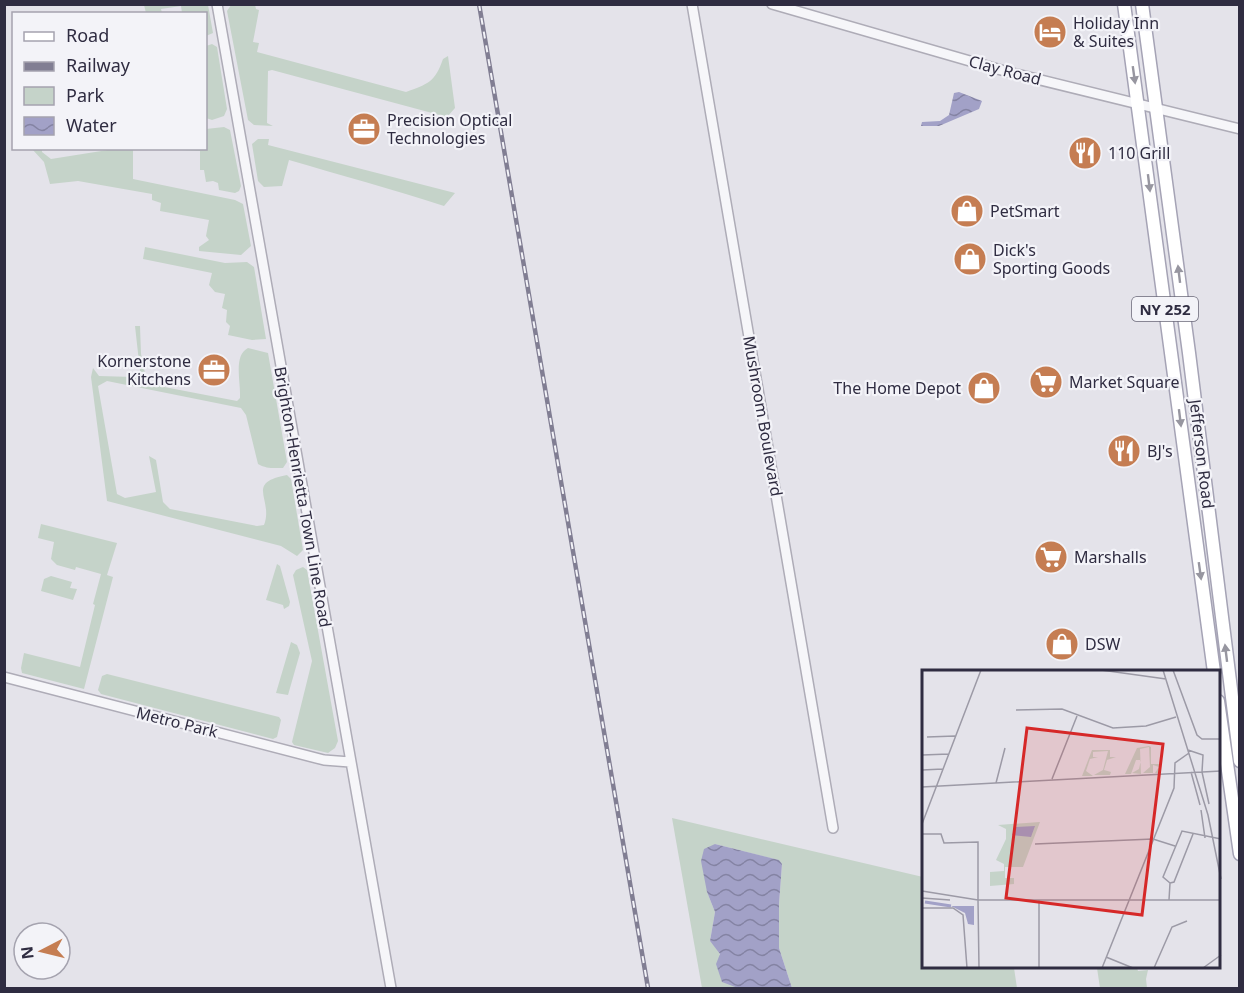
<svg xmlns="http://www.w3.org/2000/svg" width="1244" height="993" viewBox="0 0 1244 993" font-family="'Noto Sans',sans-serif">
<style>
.green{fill:#c5d3c9}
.water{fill:url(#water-waves)}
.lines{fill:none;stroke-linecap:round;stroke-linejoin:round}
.minor-casing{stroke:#aeacb7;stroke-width:12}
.major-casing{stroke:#a5a3b5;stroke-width:15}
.minor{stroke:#f6f6f9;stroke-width:9}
.major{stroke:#fff;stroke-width:12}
.rail-casing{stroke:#817e93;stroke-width:4.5}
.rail{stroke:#f3f3f8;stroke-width:2;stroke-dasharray:7;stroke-linecap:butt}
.oneway{fill:#9796a0}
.labels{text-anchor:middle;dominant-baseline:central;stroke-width:4.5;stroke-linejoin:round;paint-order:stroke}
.shield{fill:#f3f3f8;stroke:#6a6878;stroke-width:1.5}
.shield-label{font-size:15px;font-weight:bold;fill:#2f2c41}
.poi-label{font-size:16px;fill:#2f2c41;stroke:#f3f3f8;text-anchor:start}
.street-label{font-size:16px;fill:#2f2c41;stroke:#f3f3f8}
.inset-river{fill:none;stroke:#a2a1c7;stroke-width:3}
.inset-road{fill:none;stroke:#9c9aa6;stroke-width:1.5}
.view{fill:#d62828;fill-opacity:0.15;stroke:#d62828;stroke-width:3}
.inset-edge{fill:none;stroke:#2f2c41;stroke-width:3}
</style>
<defs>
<pattern id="water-waves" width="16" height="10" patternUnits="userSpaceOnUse" patternTransform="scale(1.5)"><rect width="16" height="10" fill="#a2a1c7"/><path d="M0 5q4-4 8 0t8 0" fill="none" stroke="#8483a3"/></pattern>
</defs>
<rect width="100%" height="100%" fill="#e4e3ea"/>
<!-- green -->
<path class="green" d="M250 4 255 5 256 9 259 10 253 42 259 43 257 52 406 92C428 84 435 82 443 59L448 56 455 108 447 117 272 70 268 71 267 123 273 126 254 125 248 120 227 11 231 5Z
M144 5H208L213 33 206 36V14L182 13 181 6 161 9 162 13H146Z
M212 44 217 47 227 109 224 116 212 120 206 118V46Z
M224 127 230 130 241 186 239 191 235 193 219 190 218 183 213 181 206 182 204 170H200V151L163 149 206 148V129Z
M258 139H269L268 145 455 193 444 206C392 189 340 175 289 160L282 186 264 187 258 181 252 144Z
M32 149H42V152L51 159 114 149H133V179L235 200 243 204 251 246 241 255 199 251V247L209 240 206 236 209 220 160 211 161 203 152 200V194L78 181 50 184 44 162Z
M145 247 225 263 247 262 254 267 266 339 252 340 228 335 230 326 226 322 227 310 222 308 225 294 215 292 209 285 212 273 143 259Z
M135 326H140L141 354 147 383 159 386 237 401 240 398V393C240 379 234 355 248 348L268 353 287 462 283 468C273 468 267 469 258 464L246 415 241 408 107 381 98 386 117 494 125 498 156 492 149 456 156 460 163 502 170 509 257 526 264 525C274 499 244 483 287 475L291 479 303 550 297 556 281 546 107 501 91 377 93 368 99 376 134 377 135 373 140 371Z
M41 524 117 543 107 575 113 577 84 689 22 673 21 668 24 653 80 667 95 605 93 604 101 574 76 567 75 570 57 565 51 559 54 542 38 538Z
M277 564 280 566 290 602 289 606 284 609 283 605 266 600Z
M303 567 307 570 338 741 335 748 328 753 294 745 292 742 312 661 293 575 296 570Z
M51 576 72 582 70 588 77 589 73 600 41 591 44 579Z
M291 642 297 645 300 653 288 695 276 693Z
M107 674 279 717 281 720 277 737 273 739 101 694 98 690 102 676Z
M672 818 923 877V968H1014L1017 988H792L779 948V904L782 864 778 860 715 844 707 892 715 912 710 941 718 950 730 984 738 988H702Z
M1097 968H1137L1138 971 1148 970 1146 979 1147 988H1100Z"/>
<!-- water -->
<path class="water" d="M959 92 982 101 979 109 939 126H921L922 122 940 121 949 115 954 93Z
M715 844 779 860 782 864 779 904V948L792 988H738L722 982 716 964 720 954 710 941 715 912 707 892 701 861 704 849Z"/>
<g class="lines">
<!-- minor casing -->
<g class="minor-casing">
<path id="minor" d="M217 4 391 988
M692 4 833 828
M772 4 1008 72 1240 129
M4 677 324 760 350 762"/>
</g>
<!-- major casing -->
<g class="major-casing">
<path id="major" d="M1124 4 1214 672
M1142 4 1189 353 1240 761
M1218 701 1240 854"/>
</g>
<!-- minor -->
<use href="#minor" class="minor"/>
<!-- major -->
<use href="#major" class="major"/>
<!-- rail casing -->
<g class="rail-casing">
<path id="rail" d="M479 4 648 988"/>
</g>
<!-- rail -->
<use href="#rail" class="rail"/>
</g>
<!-- one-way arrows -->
<defs><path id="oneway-solid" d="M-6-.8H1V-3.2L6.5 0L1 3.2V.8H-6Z" transform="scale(1.5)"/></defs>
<g class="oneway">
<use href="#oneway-solid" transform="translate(1134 75) rotate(82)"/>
<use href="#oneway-solid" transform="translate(1149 183) rotate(83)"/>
<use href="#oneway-solid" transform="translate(1179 274) rotate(-97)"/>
<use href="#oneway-solid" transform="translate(1180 418) rotate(83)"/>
<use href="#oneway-solid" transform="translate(1200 571) rotate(82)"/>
<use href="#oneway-solid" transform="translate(1226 653) rotate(-97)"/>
</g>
<!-- icons -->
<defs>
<g id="hotel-disc" transform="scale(1.725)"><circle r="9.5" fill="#c57d52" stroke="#f3f3f8"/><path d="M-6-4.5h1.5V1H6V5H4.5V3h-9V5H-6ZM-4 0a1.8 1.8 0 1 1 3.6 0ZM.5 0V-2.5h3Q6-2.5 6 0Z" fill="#fff"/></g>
<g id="office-disc" transform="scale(1.725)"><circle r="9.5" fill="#c57d52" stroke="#f3f3f8"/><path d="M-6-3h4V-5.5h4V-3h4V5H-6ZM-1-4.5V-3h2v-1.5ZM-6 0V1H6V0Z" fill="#fff"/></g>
<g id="restaurant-disc" transform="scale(1.725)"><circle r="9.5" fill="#c57d52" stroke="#f3f3f8"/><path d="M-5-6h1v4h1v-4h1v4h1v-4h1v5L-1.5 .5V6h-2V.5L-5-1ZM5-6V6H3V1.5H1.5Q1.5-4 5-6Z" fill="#fff"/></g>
<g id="shop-disc" transform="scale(1.725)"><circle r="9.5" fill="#c57d52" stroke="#f3f3f8"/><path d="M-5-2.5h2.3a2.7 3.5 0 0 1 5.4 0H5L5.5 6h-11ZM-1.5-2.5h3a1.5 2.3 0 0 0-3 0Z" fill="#fff"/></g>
<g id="supermarket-disc" transform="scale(1.725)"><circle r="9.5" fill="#c57d52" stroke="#f3f3f8"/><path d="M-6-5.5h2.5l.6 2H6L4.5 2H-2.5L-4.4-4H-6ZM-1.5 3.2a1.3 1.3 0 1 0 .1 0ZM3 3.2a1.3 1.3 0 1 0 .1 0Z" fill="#fff"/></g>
</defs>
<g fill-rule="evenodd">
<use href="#hotel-disc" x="1050" y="32"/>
<use href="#office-disc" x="364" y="129"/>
<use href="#restaurant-disc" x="1085" y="153"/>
<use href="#shop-disc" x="967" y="211"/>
<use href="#shop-disc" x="970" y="259"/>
<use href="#office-disc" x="214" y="370"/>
<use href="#supermarket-disc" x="1046" y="382"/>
<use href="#shop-disc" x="984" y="388"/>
<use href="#restaurant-disc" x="1124" y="451"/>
<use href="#supermarket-disc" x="1051" y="557"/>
<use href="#shop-disc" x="1062" y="644"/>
</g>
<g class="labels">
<!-- shield labels -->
<rect class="shield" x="1132" y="297" width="66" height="24" rx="4.5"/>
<g class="shield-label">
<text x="1165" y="309">NY 252</text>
</g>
<!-- poi labels -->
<g class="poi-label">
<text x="1073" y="23">Holiday Inn<tspan x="1073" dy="18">&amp; Suites</tspan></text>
<text x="387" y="120">Precision Optical<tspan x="387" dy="18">Technologies</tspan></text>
<text x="1108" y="153">110 Grill</text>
<text x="990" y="211">PetSmart</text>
<text x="993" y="250">Dick's<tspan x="993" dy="18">Sporting Goods</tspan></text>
<text x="191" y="361" text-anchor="end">Kornerstone<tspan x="191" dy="18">Kitchens</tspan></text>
<text x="1069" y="382">Market Square</text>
<text x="961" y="388" text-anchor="end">The Home Depot</text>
<text x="1147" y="451">BJ's</text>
<text x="1074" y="557">Marshalls</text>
<text x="1085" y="644">DSW</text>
</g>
<!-- street labels -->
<g class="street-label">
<text transform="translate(1005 70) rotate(15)">Clay Road</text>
<text transform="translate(763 416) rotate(80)">Mushroom Boulevard</text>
<text transform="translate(1202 454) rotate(83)">Jefferson Road</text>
<text transform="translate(303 497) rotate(80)">Brighton-Henrietta Town Line Road</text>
<text transform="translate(177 722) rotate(14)">Metro Park</text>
</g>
</g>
<!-- overview -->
<g transform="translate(922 670)">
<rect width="298" height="298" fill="#e4e3ea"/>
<path d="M227 76 229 77V94H239V103H233L237 97 231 95V103H221L228 97 227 77 218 79 219 104 210 103 217 99 219 90H214L209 104H203L215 78ZM170 80H188V87H194L185 90 182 100 189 102 188 105H172L181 100 186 81 171 82V87H176L168 89 164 101 171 106H160ZM118 152 101 197H83V208H92V214L68 216V202L82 201V194L74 190 84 169V159L76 155Z" fill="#c5d3c9"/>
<path d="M113 156 109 167 90 165 94 157ZM29 236H52V255L46 254 43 243Z" fill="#a2a1c7"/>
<path class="inset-river" d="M3 232 29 236"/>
<path class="inset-road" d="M179 0 244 9M241 0 286 145 299 209M251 0 275 65 280 69H299M94 40 140 39 191 58 224 56 254 47M5 67 33 66M266 80 281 85 280 102M0 85 27 84M0 100 21 99M269 102 278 135M280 102 287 134M130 109 155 46M74 113 83 78M0 117 299 101M279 140 283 168M0 154 59 0M0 164H19L22 173 56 172V230M113 174 231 169 253 176M248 213 252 212 271 164M0 221 56 230H299M0 228 28 230M56 230 57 298M117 230V298M247 230 248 213 241 207 260 161 299 169M0 238H31L41 245 45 298M184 287 211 298M180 298 252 118 253 93 267 83M232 298 250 257 265 251M281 298 299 285"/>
<path class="view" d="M105 58 241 74 220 245 84 228Z"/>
<rect width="298" height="298" class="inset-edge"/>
</g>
<!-- border -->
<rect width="1244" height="993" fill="none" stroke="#2f2c41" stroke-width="12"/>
<!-- legend -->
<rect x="12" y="12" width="195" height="138" fill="#f3f3f8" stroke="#a5a3af" stroke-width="1.5"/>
<rect x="24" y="32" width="30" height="9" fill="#ffffff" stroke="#a5a3af" stroke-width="1.5"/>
<text x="66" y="42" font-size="18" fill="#2f2c41">Road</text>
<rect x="24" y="62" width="30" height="9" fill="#817e93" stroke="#a5a3af" stroke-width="1.5"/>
<text x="66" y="72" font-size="18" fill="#2f2c41">Railway</text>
<rect x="24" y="87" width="30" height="18" fill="#c5d3c9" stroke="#a5a3af" stroke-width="1.5"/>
<text x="66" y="102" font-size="18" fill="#2f2c41">Park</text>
<rect x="24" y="117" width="30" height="18" fill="url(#water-waves)" stroke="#a5a3af" stroke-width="1.5"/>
<text x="66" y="132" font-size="18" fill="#2f2c41">Water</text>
<!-- north arrow -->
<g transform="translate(42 951) rotate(263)"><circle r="28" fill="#f3f3f8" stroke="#a5a3af" stroke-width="1.5"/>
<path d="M0-4.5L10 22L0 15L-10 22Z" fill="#c57d52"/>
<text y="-9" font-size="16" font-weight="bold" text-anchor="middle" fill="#2f2c41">N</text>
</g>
</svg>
